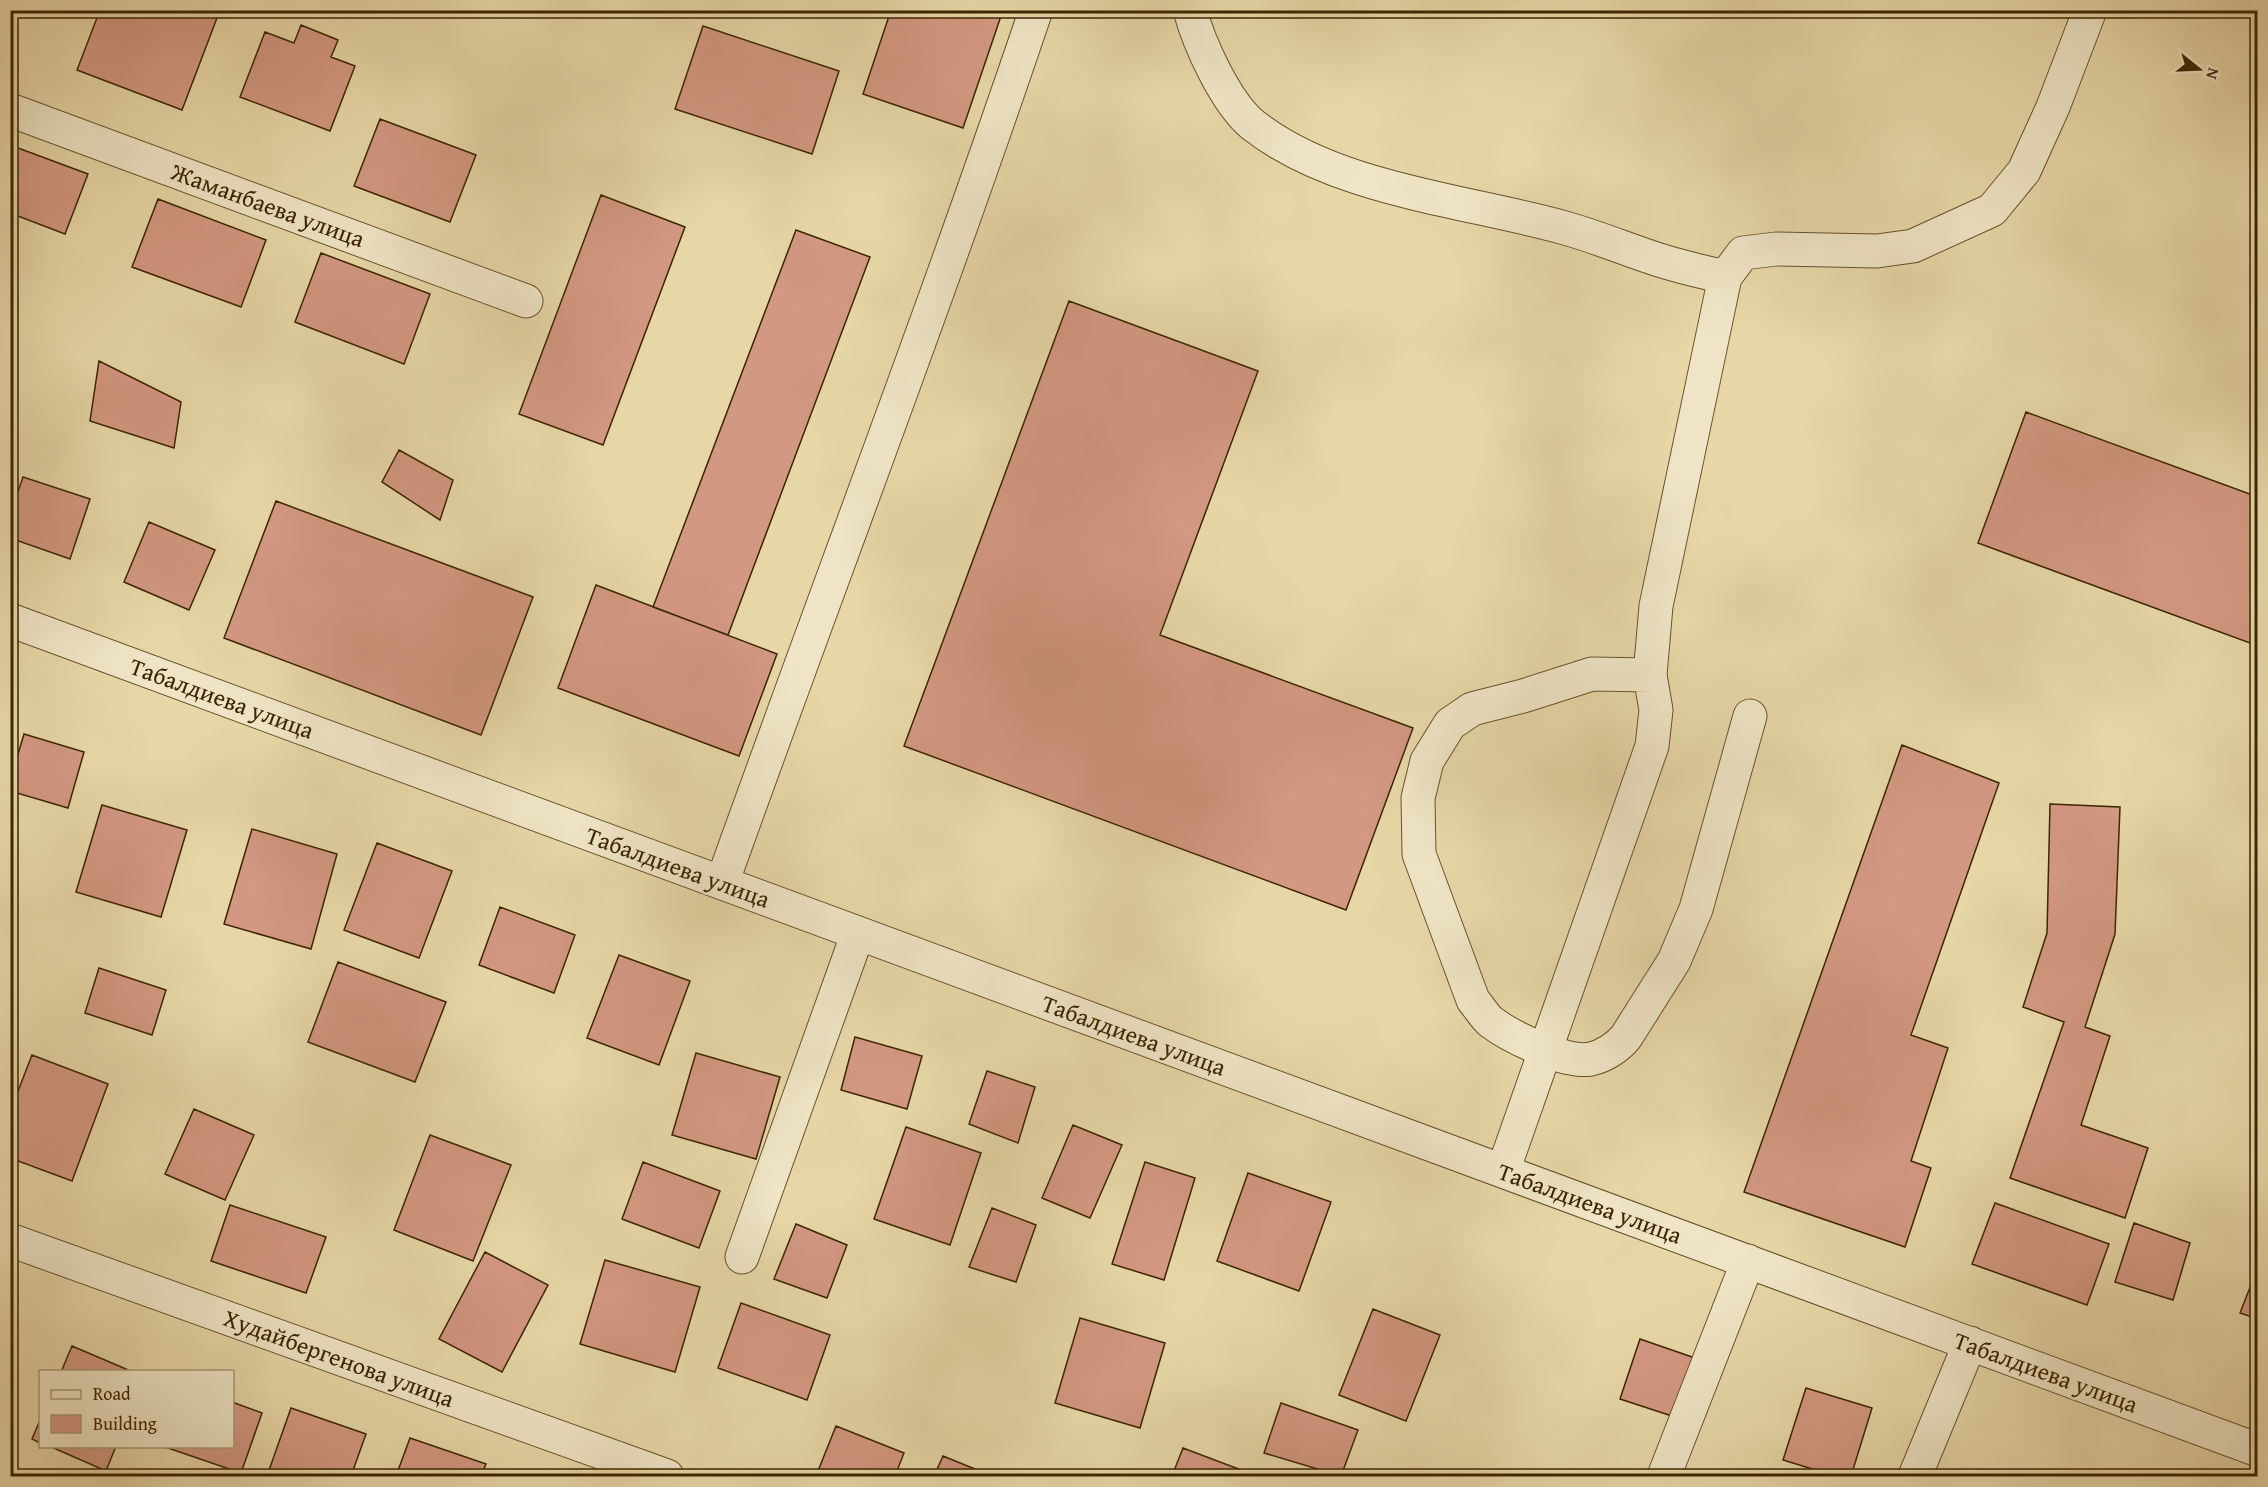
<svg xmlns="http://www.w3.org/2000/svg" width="2268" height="1487" viewBox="0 0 2268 1487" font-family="'Gentium Book Plus',serif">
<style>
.building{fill:#d39882;stroke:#3d2502;stroke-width:1.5}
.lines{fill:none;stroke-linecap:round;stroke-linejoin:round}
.minor-casing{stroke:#68522b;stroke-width:35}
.minor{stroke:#efe5c6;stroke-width:33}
.labels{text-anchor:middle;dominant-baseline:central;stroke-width:4.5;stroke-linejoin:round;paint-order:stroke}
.street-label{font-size:24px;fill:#3d2502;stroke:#efe5c6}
</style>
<rect width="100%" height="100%" fill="#e7d7a7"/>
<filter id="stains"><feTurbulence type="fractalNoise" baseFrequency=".00333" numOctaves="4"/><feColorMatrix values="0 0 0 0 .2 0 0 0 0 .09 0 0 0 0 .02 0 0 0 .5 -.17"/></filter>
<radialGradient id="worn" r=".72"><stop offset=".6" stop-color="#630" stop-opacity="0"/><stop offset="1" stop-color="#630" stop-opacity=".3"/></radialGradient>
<!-- building -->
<path class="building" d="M100 10H220L182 110 77 70Z
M891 10H1003L963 128 863 94Z
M301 25 338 40 331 57 355 66 330 131 240 97 265 32 294 43Z
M703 26 839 71 812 154 675 109Z
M380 119 476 155 450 222 354 186Z
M10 145 88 174 65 234 10 213Z
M601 195 685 227 603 445 519 414Z
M158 199 266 240 241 307 132 267Z
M796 230 870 257 728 635 653 607Z
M321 253 430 294 404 364 295 322Z
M1069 301 1258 371 1160 635 1413 728 1346 910 904 746Z
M99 361 181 402 174 448 90 421Z
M2026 412 2258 497V646L1978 543Z
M399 450 453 480 440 520 382 482Z
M23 477 90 499 70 559 10 538V515Z
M276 501 533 597 481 735 224 638Z
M149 522 215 550 189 610 124 582Z
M596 585 777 654 739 756 558 688Z
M24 734 84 752 68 808 10 791V781Z
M1902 745 1999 783 1911 1035 1948 1048 1911 1161 1931 1168 1905 1247 1744 1192Z
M2050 804 2120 807 2115 934 2085 1027 2110 1036 2081 1125 2148 1148 2125 1218 2010 1178 2064 1022 2023 1007 2047 933Z
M102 805 187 830 161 917 76 892Z
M252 829 337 854 311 949 224 924Z
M377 843 452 871 419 958 344 930Z
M500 907 575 935 554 993 479 965Z
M619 955 690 981 659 1065 587 1038Z
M338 962 446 1002 415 1082 308 1042Z
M99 968 166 990 152 1035 85 1013Z
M855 1037 922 1056 907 1109 841 1090Z
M696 1053 780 1077 756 1159 672 1135Z
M32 1055 108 1084 72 1181 10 1158V1112Z
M987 1071 1035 1087 1018 1143 969 1124Z
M194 1109 254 1135 225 1200 165 1174Z
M1073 1125 1122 1145 1090 1218 1042 1198Z
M906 1127 981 1153 950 1245 874 1219Z
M430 1135 511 1165 473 1261 394 1230Z
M643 1162 720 1191 699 1248 622 1219Z
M1145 1162 1195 1178 1164 1280 1112 1264Z
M1248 1173 1331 1202 1299 1291 1217 1261Z
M1995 1203 2109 1244 2087 1305 1972 1264Z
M230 1205 326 1237 306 1293 211 1261Z
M992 1208 1036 1225 1016 1282 969 1267Z
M2134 1223 2190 1243 2173 1300 2115 1282Z
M796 1224 847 1245 827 1298 774 1279Z
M485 1252 548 1285 502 1372 439 1339Z
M605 1260 700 1287 675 1372 580 1344Z
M2258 1267V1319L2240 1313Z
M741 1303 830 1335 807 1400 718 1368Z
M1373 1309 1440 1335 1406 1421 1339 1395Z
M1080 1318 1165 1343 1140 1428 1055 1403Z
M1640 1339 1695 1358 1675 1417 1620 1399Z
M72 1346 133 1372H61Z
M1806 1388 1872 1408 1851 1476H1835L1783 1460Z
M232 1402 262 1413 241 1473 165 1447 232 1446Z
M1281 1403 1358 1430 1341 1476 1264 1453Z
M291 1408 366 1434 351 1476H267Z
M40 1420V1443L32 1439Z
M836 1426 904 1453 895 1476H816Z
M410 1438 486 1464 481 1476H396Z
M49 1446H116L106 1471Z
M1183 1448 1257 1476H1172Z
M943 1456 992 1476H934Z"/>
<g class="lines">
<!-- minor casing -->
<g class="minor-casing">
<path id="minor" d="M1190 10C1199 44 1226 103 1253 125 1336 190 1465 200 1565 228 1597 237 1628 250 1659 260 1681 267 1703 272 1725 277
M10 110 526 301
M10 620 2258 1450
M1650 675 1592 674 1523 696 1472 709 1450 724 1427 761 1418 798 1419 854 1473 1000C1479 1007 1484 1016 1491 1022 1511 1037 1566 1064 1591 1059 1604 1056 1618 1047 1626 1037L1674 961 1696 909 1750 716
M722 883C826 592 937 303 1036 10
M1503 1171 1652 746 1656 710 1650 675 1656 606 1725 277 1743 253 1776 249 1877 251 1913 246 1992 210 2024 171 2053 107 2090 10
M10 1240 667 1476
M742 1257 858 933
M1664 1476 1748 1261
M1915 1476 1970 1343"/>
</g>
<!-- minor -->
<use href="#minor" class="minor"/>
</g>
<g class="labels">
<!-- street labels -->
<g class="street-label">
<text transform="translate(268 205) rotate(20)">Жаманбаева улица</text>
<text transform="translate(222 698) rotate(20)">Табалдиева улица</text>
<text transform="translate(678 867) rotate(20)">Табалдиева улица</text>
<text transform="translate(1134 1035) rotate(20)">Табалдиева улица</text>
<text transform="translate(1590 1203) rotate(20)">Табалдиева улица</text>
<text transform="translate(339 1358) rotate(20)">Худайбергенова улица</text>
<text transform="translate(2046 1372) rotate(20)">Табалдиева улица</text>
</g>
</g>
<!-- margin -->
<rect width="2268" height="1487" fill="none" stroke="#e7d7a7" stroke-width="36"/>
<rect x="12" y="12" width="2244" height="1463" fill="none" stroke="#3d2502" stroke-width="3"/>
<rect x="18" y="18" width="2232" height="1451" fill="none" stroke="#3d2502" stroke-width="1.5"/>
<!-- legend -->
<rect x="39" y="1370" width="195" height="78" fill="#efe5c6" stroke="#a89878" stroke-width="1.5"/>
<rect x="51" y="1390" width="30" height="9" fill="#efe5c6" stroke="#a89878" stroke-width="1.5"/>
<text x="93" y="1400" font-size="18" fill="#3d2502">Road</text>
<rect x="51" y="1415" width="30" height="18" fill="#d39882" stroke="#a89878" stroke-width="1.5"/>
<text x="93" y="1430" font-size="18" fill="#3d2502">Building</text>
<!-- north arrow -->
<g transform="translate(2199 69) rotate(108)" stroke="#efe5c6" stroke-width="4.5" paint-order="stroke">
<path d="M0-4.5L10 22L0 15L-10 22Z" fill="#3d2502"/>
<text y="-9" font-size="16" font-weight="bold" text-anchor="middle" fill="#3d2502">N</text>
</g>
<rect width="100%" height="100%" filter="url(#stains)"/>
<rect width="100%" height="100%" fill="url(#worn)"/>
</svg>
